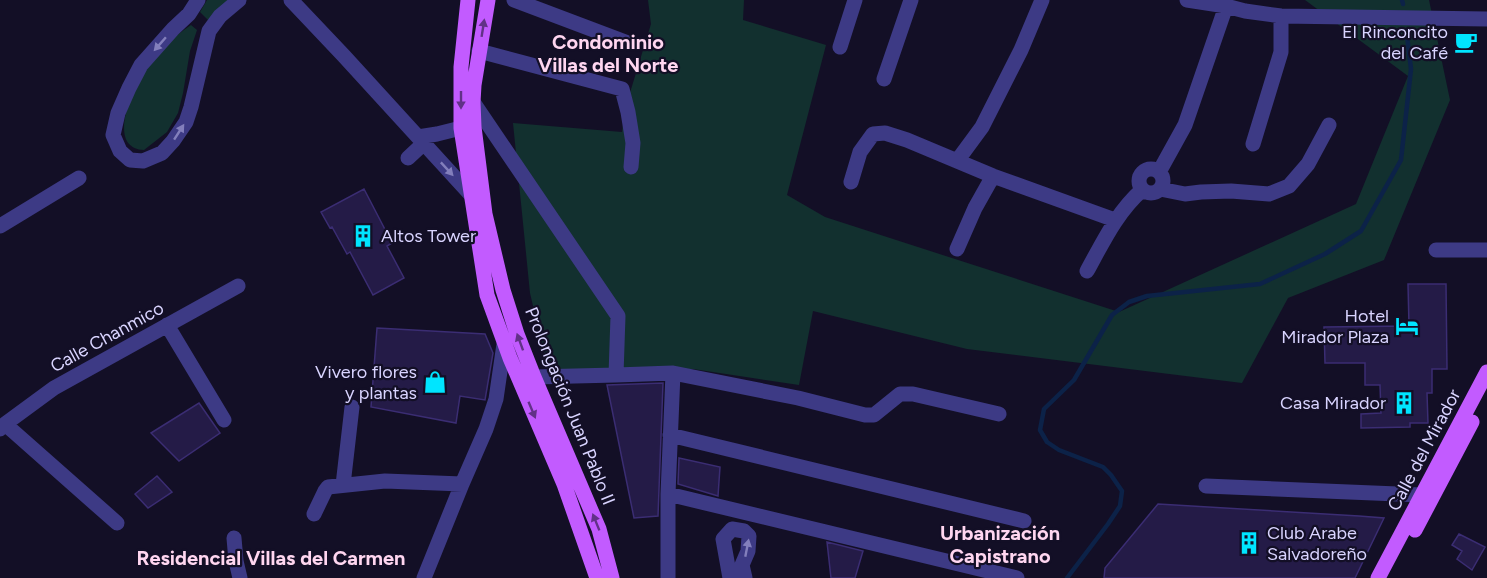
<svg xmlns="http://www.w3.org/2000/svg" width="1487" height="578" viewBox="0 0 1487 578" font-family="Figtree,sans-serif">
<style>
.green{fill:#12302f}
.lines{fill:none;stroke-linecap:round;stroke-linejoin:round}
.stream{stroke:#0c2248;stroke-width:4.5}
.building{fill:#241b47;stroke:#3b2d73;stroke-width:1.5}
.minor{stroke:#3d3a85;stroke-width:15}
.major{stroke:#c25bff;stroke-width:15}
.oneway{fill:#623188}
.oneway2{fill:#837fbc}
.labels{text-anchor:middle;dominant-baseline:central;stroke-width:4.5;stroke-linejoin:round;paint-order:stroke}
.poi-label{font-size:18px;fill:#d9d4ff;stroke:#130f26;text-anchor:end}
.street-label{font-size:18px;fill:#d9d4ff;stroke:#130f26}
.neighbourhood-label{font-size:20px;font-weight:bold;fill:#ffd6f0;stroke:#130f26}
</style>
<rect width="100%" height="100%" fill="#130f26"/>
<!-- green -->
<path class="green" d="M207 0H228L208 20 200 12Z
M648 0H744L743 20 826 45 787 195 825 217 1119 312 1356 204 1408 76 1305 0H1429L1450 100 1384 260 1288 298 1242 383 967 349 813 311 799 385 693 369 548 370 530 293 513 123 622 132 625 109 651 24Z
M191 25 197 30 190 51 183 93 178 113 167 132 144 150C108 148 130 97 139 79 144 69 157 53 165 45 173 38 182 31 191 25Z"/>
<g class="lines">
<!-- stream -->
<path class="stream" d="M1402 0 1403 4
M1067 578 1108 524 1120 506 1122 491 1111 475 1103 467 1059 450 1047 442 1040 430 1044 409 1074 380 1112 315 1129 302 1147 296 1260 284 1325 254 1361 231 1401 160 1411 69 1407 36"/>
</g>
<!-- building -->
<path class="building" d="M364 189 392 243 387 246 404 278 373 295 350 252 347 254 332 227 330 228 321 212Z
M1408 284H1446L1447 369H1432V393H1427L1428 423H1410V427L1361 428V414L1381 413 1380 385H1365V363H1325L1324 327 1409 326Z
M377 328 485 334 493 353 485 400 460 396 456 423 371 407Z
M663 383 658 516 634 518 607 385Z
M199 403 220 433 179 461 151 433Z
M679 458 720 467 718 496 678 484Z
M157 476 172 492 148 508 135 494Z
M1158 504 1359 516 1384 518 1355 578H1104L1105 568Z
M1459 534 1485 547 1472 570 1457 559 1462 551 1452 545Z
M827 542 863 551 855 578H831Z"/>
<g class="lines">
<!-- minor -->
<path class="minor" d="M198 0 189 14 173 29 141 65 129 88 118 113 113 135 120 151 130 160 143 161 162 153 173 141 186 122 191 107 209 31 220 16 239 0
M291 0 344 56 471 195
M514 0 628 43
M1187 0 1226 6 1245 11 1281 16 1487 19
M840 47 855 0
M479 51 622 89 628 112 633 143 631 167
M884 79 911 0
M473 102 618 316 616 375 673 373 798 398 865 415H874L900 394H913L999 414
M418 137 437 134 461 128
M1253 144 1281 52V16
M408 158 423 144
M957 161 982 127 1021 50 1042 0
M1139 181a12 12 0 1 1 24 0a12 12 0 1 1-24 0Z
M1159 172 1185 125 1226 6
M851 182 860 152 873 134 885 133 907 140 993 176 1115 220
M1160 189 1185 194 1201 192 1231 191 1269 194 1289 186 1308 164 1329 125
M0 226 79 178
M957 249 975 208 993 176
M1436 250H1487
M1087 271C1103 242 1117 212 1142 190
M167 325 224 420
M534 377 616 375
M5 424 117 523
M0 429 5 424 54 388 238 286
M670 435 1024 521
M343 485 352 407
M1206 486 1422 495
M668 494 1017 578
M314 514 325 491 328 487 385 481 462 484
M234 538 236 561 240 578
M424 578 462 484 486 429 496 399 504 344
M668 578V494L673 373
M730 578 723 539 732 529 744 531 749 536 748 551 742 565 745 578"/>
<!-- major -->
<path class="major" d="M468 0 461 67V128L487 295 510 358 564 484 597 578
M488 0 474 85 473 102 474 127 485 214 503 290 517 334 534 377 599 529 612 578
M1415 530 1472 422
M1378 578 1487 372"/>
</g>
<!-- one-way arrows -->
<defs><path id="oneway-solid" d="M-6-.8H1V-3.2L6.5 0L1 3.2V.8H-6Z" transform="scale(1.5)"/></defs>
<g class="oneway">
<use href="#oneway-solid" transform="translate(483 28) rotate(-81)"/>
<use href="#oneway-solid" transform="translate(461 100) rotate(90)"/>
<use href="#oneway-solid" transform="translate(520 342) rotate(-110)"/>
<use href="#oneway-solid" transform="translate(532 410) rotate(67)"/>
<use href="#oneway-solid" transform="translate(596 522) rotate(-112)"/>
</g>
<g class="oneway2">
<use href="#oneway-solid" transform="translate(160 44) rotate(131)"/>
<use href="#oneway-solid" transform="translate(179 132) rotate(-57)"/>
<use href="#oneway-solid" transform="translate(447 169) rotate(47)"/>
<use href="#oneway-solid" transform="translate(747 548) rotate(-79)"/>
</g>
<!-- icons -->
<defs>
<g id="cafe-bare" transform="scale(1.8)"><path d="M-5.5-4.5H6V0H3Q3 3.5 0 3.5H-2.5Q-5.5 3.5-5.5 0ZM3-3.2v2h1.7v-2ZM-6 4.5H4V6H-6Z" fill="#00e5ff" stroke="#130f26" stroke-width="2.5" paint-order="stroke"/></g>
<g id="building-bare" transform="scale(1.8)"><path d="M-4-6H4V6H1V3H-1V6H-4ZM-2.5-4.3h1.7v1.8h-1.7ZM.8-4.3h1.7v1.8H.8ZM-2.5-1h1.7V.8h-1.7ZM.8-1h1.7V.8H.8Z" fill="#00e5ff" stroke="#130f26" stroke-width="2.5" paint-order="stroke"/></g>
<g id="hotel-bare" transform="scale(1.8)"><path d="M-6-4.5h1.5V1H6V5H4.5V3h-9V5H-6ZM-4 0a1.8 1.8 0 1 1 3.6 0ZM.5 0V-2.5h3Q6-2.5 6 0Z" fill="#00e5ff" stroke="#130f26" stroke-width="2.5" paint-order="stroke"/></g>
<g id="shop-bare" transform="scale(1.8)"><path d="M-5-2.5h2.3a2.7 3.5 0 0 1 5.4 0H5L5.5 6h-11ZM-1.5-2.5h3a1.5 2.3 0 0 0-3 0Z" fill="#00e5ff" stroke="#130f26" stroke-width="2.5" paint-order="stroke"/></g>
</defs>
<g fill-rule="evenodd">
<use href="#cafe-bare" x="1466" y="42"/>
<use href="#building-bare" x="363" y="236"/>
<use href="#hotel-bare" x="1407" y="326"/>
<use href="#shop-bare" x="435" y="382"/>
<use href="#building-bare" x="1404" y="403"/>
<use href="#building-bare" x="1249" y="543"/>
</g>
<g class="labels">
<!-- poi labels -->
<g class="poi-label">
<text x="1448" y="32">El Rinconcito<tspan x="1448" dy="21">del Café</tspan></text>
<text x="381" y="236" text-anchor="start">Altos Tower</text>
<text x="1389" y="316">Hotel<tspan x="1389" dy="21">Mirador Plaza</tspan></text>
<text x="417" y="372">Vivero flores<tspan x="417" dy="21">y plantas</tspan></text>
<text x="1386" y="403">Casa Mirador</text>
<text x="1267" y="533" text-anchor="start">Club Arabe<tspan x="1267" dy="21">Salvadoreño</tspan></text>
</g>
<!-- street labels -->
<g class="street-label">
<text transform="translate(107 337) rotate(-29)">Calle Chanmico</text>
<text transform="translate(570 406) rotate(68)">Prolongación Juan Pablo II</text>
<text transform="translate(1424 450) rotate(-62)">Calle del Mirador</text>
</g>
<!-- neighbourhood labels -->
<g class="neighbourhood-label">
<text x="608" y="42">Condominio<tspan x="608" dy="23">Villas del Norte</tspan></text>
<text x="1000" y="533">Urbanización<tspan x="1000" dy="23">Capistrano</tspan></text>
<text x="271" y="558">Residencial Villas del Carmen</text>
</g>
</g>
</svg>
